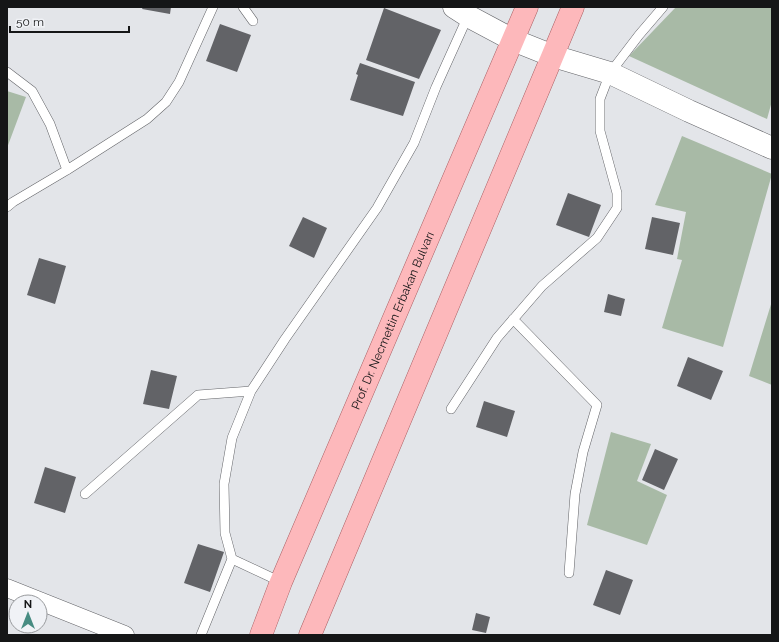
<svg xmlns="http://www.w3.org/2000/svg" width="779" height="642" viewBox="0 0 779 642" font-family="Raleway,sans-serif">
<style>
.green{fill:#a8baa6}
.building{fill:#626367}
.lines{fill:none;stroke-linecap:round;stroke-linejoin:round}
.service-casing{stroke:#636468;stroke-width:10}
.minor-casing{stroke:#636468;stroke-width:19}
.tertiary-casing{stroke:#636468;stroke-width:23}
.primary-casing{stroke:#ab6064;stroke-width:23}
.service{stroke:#fff;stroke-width:9}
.minor{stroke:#fff;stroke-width:18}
.tertiary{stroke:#fff;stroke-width:22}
.primary{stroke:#fdb8bb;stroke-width:22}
.labels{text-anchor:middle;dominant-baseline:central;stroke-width:3;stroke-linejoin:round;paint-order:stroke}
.street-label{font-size:12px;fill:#151617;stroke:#f0f2f6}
</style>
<rect width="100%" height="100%" fill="#e3e5e9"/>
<!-- green -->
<path class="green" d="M676 7H772V101L767 119 629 56Z
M7 91 26 97 7 148Z
M682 136 772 174 723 347 662 328 682 260 677 259 686 212 655 205Z
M772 301V385L749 376Z
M611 432 651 444 637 481 667 495 647 545 587 525Z"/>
<!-- building -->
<path class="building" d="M143 7H171L170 14 142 9Z
M384 8 441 30 419 79 366 60Z
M220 24 251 35 237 72 206 61Z
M360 63 415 82 403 116 350 100 358 75 356 74Z
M568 193 601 205 589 237 556 225Z
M303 217 327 228 314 258 289 246Z
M652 217 680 223 673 255 645 249Z
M39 258 66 266 55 304 27 295Z
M608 294 625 299 621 316 604 312Z
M688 357 723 371 711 400 677 386Z
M151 370 177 376 169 409 143 404Z
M484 401 515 411 507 437 476 427Z
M655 449 678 459 664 490 642 480Z
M45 467 76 477 65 513 34 503Z
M198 544 224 552 210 592 184 583Z
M606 570 633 580 620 615 593 605Z
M476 613 490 617 486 633 472 630Z"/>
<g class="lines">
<!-- service casing -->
<g class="service-casing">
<path id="service" d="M243 7 253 21
M7 72 32 91 50 124 67 170
M7 207 13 202 67 170 147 119 166 102 179 82 213 7
M513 319 597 405 583 452 575 494 569 573
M451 409 497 338 542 286 597 238 617 208V193L600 131V99L610 73 639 35 663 7
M85 494 141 445 198 395 251 391
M281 582 232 559 225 533 224 484 232 438 251 391 285 339 377 208 414 143 436 87 468 16
M201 635 232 559"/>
</g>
<!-- minor casing -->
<g class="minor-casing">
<path id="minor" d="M7 588 125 635"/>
</g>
<!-- tertiary casing -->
<g class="tertiary-casing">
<path id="tertiary" d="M454 7 468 16 513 40 553 56 610 73 689 111 772 148"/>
</g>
<!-- primary casing -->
<g class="primary-casing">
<g id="primary">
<path id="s1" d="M261 635 281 582 527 7"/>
<path d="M310 635 573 7"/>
</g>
</g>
<!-- service -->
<use href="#service" class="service"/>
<!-- minor -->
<use href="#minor" class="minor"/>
<!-- tertiary -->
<use href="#tertiary" class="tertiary"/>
<!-- primary -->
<use href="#primary" class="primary"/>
</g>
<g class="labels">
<!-- street labels -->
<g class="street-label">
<text stroke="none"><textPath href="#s1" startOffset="341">Prof. Dr. Necmettin Erbakan Bulvarı</textPath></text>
</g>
</g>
<!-- border -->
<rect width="779" height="642" fill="none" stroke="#151617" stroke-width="16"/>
<!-- north arrow -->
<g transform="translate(28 614)"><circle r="19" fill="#f0f2f6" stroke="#989a9d"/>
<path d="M0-3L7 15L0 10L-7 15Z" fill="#478c82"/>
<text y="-6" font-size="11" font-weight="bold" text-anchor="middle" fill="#151617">N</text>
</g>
<!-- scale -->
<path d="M10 26v6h119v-6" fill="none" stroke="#151617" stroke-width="2"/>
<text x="16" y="26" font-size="12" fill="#151617" stroke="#f0f2f6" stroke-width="3" paint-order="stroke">50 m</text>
</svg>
